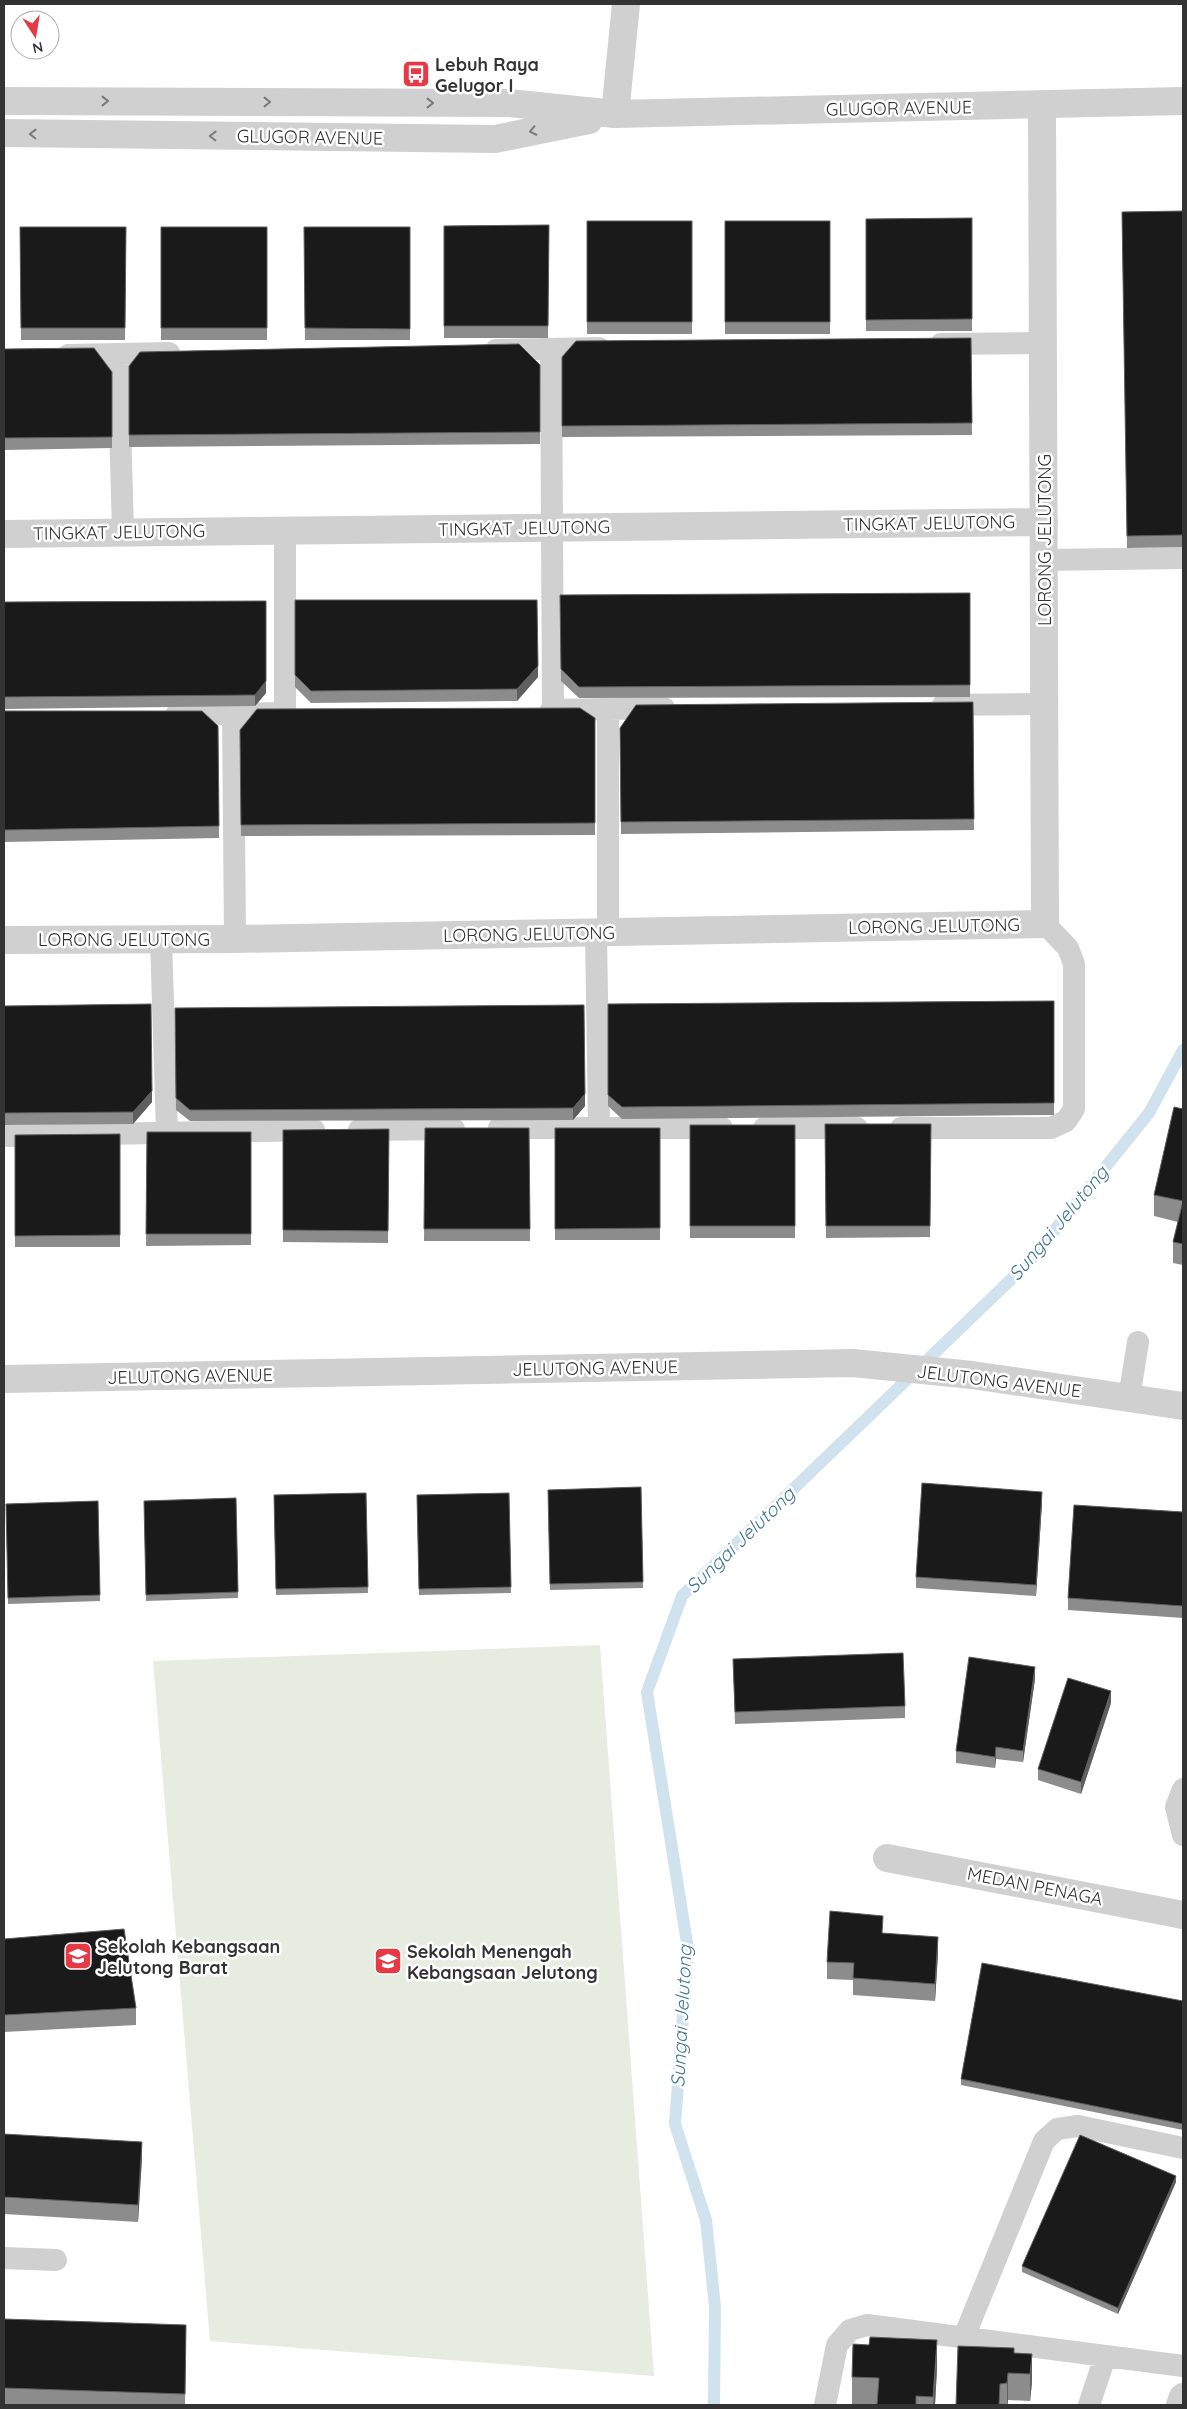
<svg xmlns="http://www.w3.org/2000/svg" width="1187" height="2409" viewBox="0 0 1187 2409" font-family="Quicksand,sans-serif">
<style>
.green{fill:#e6ecdf}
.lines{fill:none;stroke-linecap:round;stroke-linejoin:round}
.stream{stroke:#cfe2ee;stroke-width:12}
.service{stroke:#d0d0d0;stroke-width:22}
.minor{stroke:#d0d0d0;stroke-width:28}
.tertiary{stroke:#d0d0d0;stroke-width:28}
.wall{fill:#8c8c8c}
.shaded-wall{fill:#5f5f5f}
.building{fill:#1a1a1a;stroke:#5f5f5f}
.oneway{stroke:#7a7a7a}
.labels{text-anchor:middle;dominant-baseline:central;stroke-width:5;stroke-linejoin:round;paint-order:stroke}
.poi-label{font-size:18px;font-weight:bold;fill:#333;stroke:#fff;text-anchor:start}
.street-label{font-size:18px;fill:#333;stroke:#fff}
.water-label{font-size:19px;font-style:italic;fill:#3f7597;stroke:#fff}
</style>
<rect width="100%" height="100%" fill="#fff"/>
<!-- green -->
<path class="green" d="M600 1645 654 2376 210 2341 153 1661Z"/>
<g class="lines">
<!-- stream -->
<path class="stream" d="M714 2405 715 2307 706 2220 675 2124 688 1949 647 1692 682 1596 1028 1263 1149 1113 1183 1050"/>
<!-- service -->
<path class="service" d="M941 344 1045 343
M551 349 553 710
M496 350 599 348
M118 354 123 532
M68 355 169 353
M1044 560 1183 558
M943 705 1045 704
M608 709V932
M551 710 664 708
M285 713V530
M176 715 284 713
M233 715 235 939
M596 932 599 1127
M161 939 167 1132
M499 1128H722
M764 1128H857
M901 1128H1051L1066 1121 1074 1109V964L1068 948 1045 924
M359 1130 454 1129
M4 1136 314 1130
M1129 1398 1138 1342
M1183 1789 1176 1807 1183 1835
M4 2258 56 2260
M964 2337 1044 2141 1057 2129 1078 2126 1183 2148
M825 2405 837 2345 850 2330 867 2325 1183 2366
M1089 2405 1105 2357"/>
<!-- minor -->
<path class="minor" d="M615 114 626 4
M4 534 1044 522
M4 940 235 939 1045 924 1042 104
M4 1379 853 1363 972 1375 1183 1406
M887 1858 1183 1915
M1180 2405 1183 2397"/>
<!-- tertiary -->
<path class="tertiary" d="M4 101 509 103 615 114 1183 101
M4 133 495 139 589 120"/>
</g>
<!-- wall -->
<path class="wall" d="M1183 211V547L1127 548 1122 212Z
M972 218V331H866V219Z
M587 221H692V334H587Z
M725 221H830V334H725Z
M549 225 548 338H444V226Z
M20 227H126L125 340H21Z
M161 227H267V340H161Z
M304 227H410V340H305Z
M971 338 972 435 562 437V357Z
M4 349 112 372V448L4 450Z
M540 365V444L129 447V366Z
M970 593V697L579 698 561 681 560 595Z
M295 600 538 677 517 701 311 703 295 687Z
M266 601V693L255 706 4 709V602Z
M973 702 974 830 621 834 620 728Z
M4 711 218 726 219 838 4 842Z
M595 718V835L241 836 240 730Z
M1054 1001V1115L622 1119 608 1106V1004Z
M4 1006 152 1102 133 1124 4 1125Z
M175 1008 585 1106 573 1120 190 1121 176 1110Z
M1183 1109V1265L1173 1263V1242L1178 1222 1154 1216V1195Z
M825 1124H931L930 1237 826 1238Z
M690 1125H795V1238H690Z
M425 1128H529L530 1241H424Z
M555 1128H660V1240H555Z
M389 1129 388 1243 283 1242V1130Z
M147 1132H251V1245L146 1246Z
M120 1134V1247H15V1135Z
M641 1487 643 1588 550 1590 548 1490Z
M366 1493 368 1593 276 1595 274 1495Z
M509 1493 511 1593 419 1595 417 1495Z
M236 1498 238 1598 146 1601 144 1501Z
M98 1501 100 1601 8 1604 6 1504Z
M1042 1503 1036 1596 916 1588V1577Z
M1183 1512V1618L1068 1610V1598Z
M733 1659 905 1706V1718L735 1724Z
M1035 1679 1023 1762 996 1759 995 1768 956 1763V1751Z
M1111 1703 1081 1794 1038 1780V1769Z
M883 1933 938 1954 935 2001 853 1995V1980L827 1979V1962Z
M4 1939 136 2008V2025L4 2032Z
M1183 2001V2130L961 2085V2079Z
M4 2134 142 2158 138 2222 4 2214Z
M1176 2182 1118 2314 1022 2272V2266Z
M4 2319 186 2341 185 2405H4Z
M1014 2353 1032 2354V2382L1030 2401 1008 2400V2405H956Z
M937 2368 935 2405H852V2377Z"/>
<!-- shaded-wall -->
<path class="shaded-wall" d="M538 666V677L517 701V689Z
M266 681V693L255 706V695Z
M152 1091V1102L133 1124V1112Z
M585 1094V1106L573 1120V1108Z
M1042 1492V1503L1036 1596V1585Z
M1035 1667V1679L1023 1762V1751Z
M1111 1691V1703L1081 1794V1782Z
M996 1747V1759L995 1768V1757Z
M938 1937V1954L935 2001V1984Z
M142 2142V2158L138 2222V2205Z
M1176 2176V2182L1118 2314V2308Z
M937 2340V2368L935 2405H933Z
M1032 2354V2382L1030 2401V2374Z
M1008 2373V2400L1007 2405V2383Z"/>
<!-- building -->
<path class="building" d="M1183 211V535L1127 536 1122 212Z
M972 218V319L866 320V219Z
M587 221H692V322H587Z
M725 221H830V322H725Z
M549 225 548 326H444V226Z
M20 227H126L125 328H21Z
M161 227H267V328H161Z
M304 227H410V329L305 328Z
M971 338 972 423 562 426V357L576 341Z
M519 344 540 365V432L129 435V366L140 352Z
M94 348 112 372V437L4 438V349Z
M970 593V685L579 687 561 669 560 595Z
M295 600H537L538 666 517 689 311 691 295 675Z
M266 601V681L255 695 4 697V602Z
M973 702 974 819 621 822 620 728 636 705Z
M580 708 595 718V823L241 825 240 730 257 709Z
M4 711H202L218 726 219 826 4 830Z
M1054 1001V1103L622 1107 608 1095V1004Z
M151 1004 152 1091 133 1112 4 1113V1006Z
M584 1005 585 1094 573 1108 190 1110 176 1098 175 1008Z
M1174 1107 1183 1109V1244L1173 1242 1183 1201 1154 1195Z
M825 1124H931L930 1226H826Z
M690 1125H795V1226H690Z
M425 1128H529L530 1229H424Z
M555 1128H660V1228L555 1229Z
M389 1129 388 1231 283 1230V1130Z
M147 1132H251V1234H146Z
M120 1134V1235L15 1236V1135Z
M922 1483 1042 1492 1036 1585 916 1577Z
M641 1487 643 1582 550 1584 548 1490Z
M366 1493 368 1587 276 1589 274 1495Z
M509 1493 511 1587 419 1589 417 1495Z
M236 1498 238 1592 146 1595 144 1501Z
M98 1501 100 1595 8 1598 6 1504Z
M1074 1505 1183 1512V1606L1068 1598Z
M903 1653 905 1706 735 1712 733 1659Z
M969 1657 1035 1667 1023 1751 996 1747 995 1757 956 1751Z
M1068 1678 1111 1691 1081 1782 1038 1769Z
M830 1911 883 1916 882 1933 938 1937 935 1984 853 1978 854 1963 827 1962Z
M124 1929 136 2008 4 2015V1939Z
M982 1963 1183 2001V2124L961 2079Z
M4 2134 142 2142 138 2205 4 2197Z
M1080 2135 1176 2176 1118 2308 1022 2266Z
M4 2319 186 2325 185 2394 4 2388Z
M870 2337 937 2340 933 2397 916 2396V2405H877L879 2378 852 2377 853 2344 869 2345Z
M958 2346 1014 2348V2353L1032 2354 1030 2374 1008 2373 1007 2383 1000 2384 999 2404 1007 2405H956Z"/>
<!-- one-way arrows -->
<defs><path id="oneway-chevron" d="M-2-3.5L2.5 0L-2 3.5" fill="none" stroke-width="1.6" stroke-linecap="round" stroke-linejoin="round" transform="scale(1.25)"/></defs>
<g class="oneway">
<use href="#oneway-chevron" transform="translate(105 101)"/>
<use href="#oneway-chevron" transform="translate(267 102)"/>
<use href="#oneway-chevron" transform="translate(430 103)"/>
<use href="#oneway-chevron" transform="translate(533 131) rotate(168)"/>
<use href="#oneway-chevron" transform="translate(33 134) rotate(-179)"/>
<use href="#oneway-chevron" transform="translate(213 136) rotate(-179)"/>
</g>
<!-- icons -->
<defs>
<g id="bus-square" transform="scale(1.4375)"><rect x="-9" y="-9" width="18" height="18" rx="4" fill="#e63946" stroke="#fff"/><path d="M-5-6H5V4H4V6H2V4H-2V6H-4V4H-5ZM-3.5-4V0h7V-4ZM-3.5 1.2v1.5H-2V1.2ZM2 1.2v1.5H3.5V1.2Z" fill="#fff"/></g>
<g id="school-square" transform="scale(1.4375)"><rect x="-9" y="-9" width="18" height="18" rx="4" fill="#e63946" stroke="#fff"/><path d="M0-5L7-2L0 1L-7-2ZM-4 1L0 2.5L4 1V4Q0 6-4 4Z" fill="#fff"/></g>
</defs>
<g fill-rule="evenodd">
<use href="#bus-square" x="416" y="74"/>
<use href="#school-square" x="78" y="1956"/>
<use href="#school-square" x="388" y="1961"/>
</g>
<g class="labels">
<!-- poi labels -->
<g class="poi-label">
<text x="435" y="64">Lebuh Raya<tspan x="435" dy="21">Gelugor I</tspan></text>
<text x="97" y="1946">Sekolah Kebangsaan<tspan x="97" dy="21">Jelutong Barat</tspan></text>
<text x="407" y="1951">Sekolah Menengah<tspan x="407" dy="21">Kebangsaan Jelutong</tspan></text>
</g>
<!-- street labels -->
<g class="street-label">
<text transform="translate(899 108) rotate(-1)">GLUGOR AVENUE</text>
<text transform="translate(310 137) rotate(1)">GLUGOR AVENUE</text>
<text transform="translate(929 523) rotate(-1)">TINGKAT JELUTONG</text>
<text transform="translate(524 528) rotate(-1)">TINGKAT JELUTONG</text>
<text transform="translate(119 532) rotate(-1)">TINGKAT JELUTONG</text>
<text transform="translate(1044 540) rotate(-90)">LORONG JELUTONG</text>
<text transform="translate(934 926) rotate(-1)">LORONG JELUTONG</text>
<text transform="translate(529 934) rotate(-1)">LORONG JELUTONG</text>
<text x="124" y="939">LORONG JELUTONG</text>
<text transform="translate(595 1368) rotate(-1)">JELUTONG AVENUE</text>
<text transform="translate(190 1376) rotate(-1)">JELUTONG AVENUE</text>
<text transform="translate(999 1381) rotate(7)">JELUTONG AVENUE</text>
<text transform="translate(1035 1886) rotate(11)">MEDAN PENAGA</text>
</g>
<!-- water labels -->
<g class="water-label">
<text transform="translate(1058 1223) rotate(-50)">Sungai Jelutong</text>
<text transform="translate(740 1540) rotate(-44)">Sungai Jelutong</text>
<text transform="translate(681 2016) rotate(-87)">Sungai Jelutong</text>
</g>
</g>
<!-- border -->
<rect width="1187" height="2409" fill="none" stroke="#333333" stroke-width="10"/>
<!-- north arrow -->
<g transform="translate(35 35) rotate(168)"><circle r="24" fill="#ffffff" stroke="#adadad"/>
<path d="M0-4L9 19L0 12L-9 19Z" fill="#e63946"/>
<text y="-8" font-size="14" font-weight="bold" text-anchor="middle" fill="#333333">N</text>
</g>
</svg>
